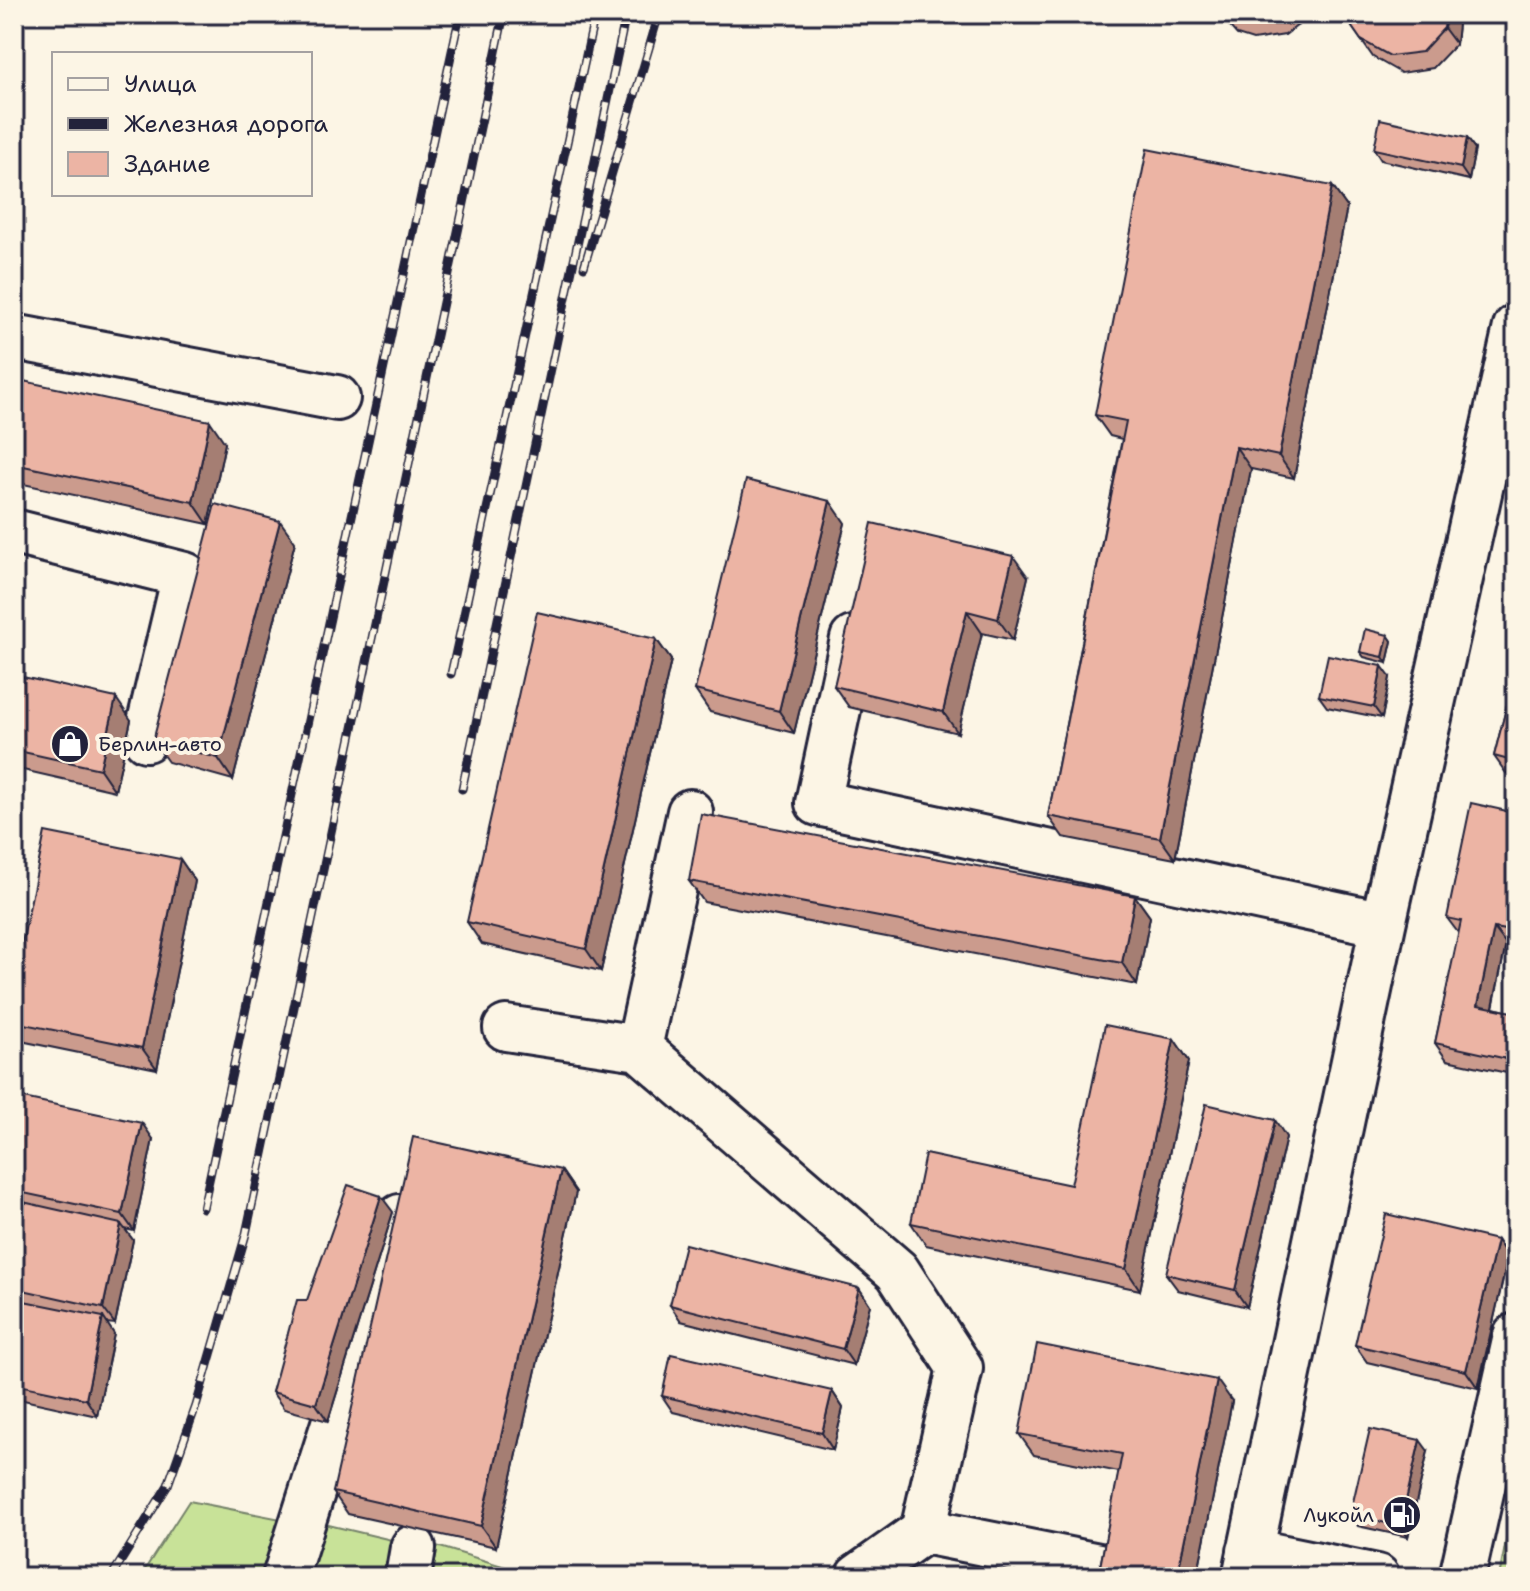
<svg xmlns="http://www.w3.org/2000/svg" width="1530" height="1591" viewBox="0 0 1530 1591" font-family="'Shantell Sans',sans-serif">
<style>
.grass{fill:#c8e298;stroke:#75826a;stroke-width:2}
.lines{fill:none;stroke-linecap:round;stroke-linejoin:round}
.minor-casing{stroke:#22223b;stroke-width:50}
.minor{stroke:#fcf5e5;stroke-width:44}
.rail-casing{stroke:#22223b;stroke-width:9}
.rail{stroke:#fcf5e5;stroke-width:6;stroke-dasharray:18;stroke-linecap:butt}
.wall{fill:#cb9b8d;stroke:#22223b;stroke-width:2}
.shaded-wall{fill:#a57e73;stroke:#22223b;stroke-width:2}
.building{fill:#ecb4a4;stroke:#22223b;stroke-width:2}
.labels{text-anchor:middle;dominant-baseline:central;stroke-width:8;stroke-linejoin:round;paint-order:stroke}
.poi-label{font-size:20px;fill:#22223b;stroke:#fcf5e5;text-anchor:start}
</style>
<rect width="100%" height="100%" fill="#fcf5e5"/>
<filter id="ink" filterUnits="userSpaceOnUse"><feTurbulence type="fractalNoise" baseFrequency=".0125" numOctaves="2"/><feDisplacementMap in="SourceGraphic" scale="16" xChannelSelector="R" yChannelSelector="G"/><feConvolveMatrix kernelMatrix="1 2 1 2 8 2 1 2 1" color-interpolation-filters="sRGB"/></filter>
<g filter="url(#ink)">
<!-- grass -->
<path class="grass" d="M1514 1500 1516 1577H1499Z
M189 1501 281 1519 267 1577H140Z
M320 1523 400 1542 394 1577H306Z
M430 1544 539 1577H423Z"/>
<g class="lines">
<!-- minor casing -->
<g class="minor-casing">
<path id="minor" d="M14 337 337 398
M14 532 185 575 146 739
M853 639 818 803 1383 924
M690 812 639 1048 897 1271 960 1368 923 1531 858 1577
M506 1028 639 1048
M923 1531 1109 1568
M1250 1551 1377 1577
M285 1577 400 1217
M408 1577 413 1548
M1245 1577 1383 924 1516 327
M1462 1577 1516 1336"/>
</g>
<!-- minor -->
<use href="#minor" class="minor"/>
<!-- rail casing -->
<g class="rail-casing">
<path id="rail" d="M584 267 659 14
M451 674 595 14
M462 789 626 14
M203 1208 460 14
M111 1577 168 1485 196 1406 246 1234 504 14"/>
</g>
<!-- rail -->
<use href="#rail" class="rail"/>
</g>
<!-- wall -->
<path class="wall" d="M1219 14H1304L1298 25 1285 35 1253 40 1237 35Z
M1459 14 1456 44 1433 68 1401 73 1373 57 1352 27Z
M1467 138 1475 149 1469 180 1381 160 1374 149Z
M1332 186 1347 207 1294 478 1251 469 1175 859 1063 837 1048 816 1122 439 1110 436 1095 415Z
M14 379 225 443 208 524 14 482Z
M845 523 794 733 710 712 695 690Z
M295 542 233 780 168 762 153 741Z
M1028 577 1013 640 982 633 958 733 849 707 834 686Z
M1388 635 1392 641 1387 663 1364 657 1360 652Z
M656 639 671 660 601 971 482 944 467 922Z
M1516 669V775L1506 773 1494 756Z
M14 675 131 720 115 791 14 768Z
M1390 677 1382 718 1327 707 1319 696Z
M1516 813V946L1506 944 1493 1008 1516 1013V1075L1447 1060 1435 1043 1459 934 1447 918Z
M180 859 195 881 157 1069 21 1041 14 1031V982Z
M689 881 1135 896 1150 917 1137 985 704 902Z
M1174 1039 1189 1061 1140 1290 926 1245 911 1223 1071 1185Z
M14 1096 153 1139 134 1231 125 1229 133 1240 115 1324 106 1323 114 1334 97 1416 14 1398Z
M1286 1137 1247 1307 1178 1290 1166 1274Z
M561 1170 576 1192 496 1547 348 1514 333 1492Z
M393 1212 328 1421 284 1409 272 1392 307 1300Z
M1497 1240 1508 1257 1478 1388 1367 1362 1355 1345Z
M859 1288 870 1305 854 1365 681 1321 670 1305Z
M832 1391 843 1408 833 1450 673 1412 662 1396Z
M1232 1401 1197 1577H1098L1119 1472 1034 1455 1019 1434Z
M1428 1451 1408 1537 1358 1526 1350 1515Z"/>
<!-- shaded-wall -->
<path class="shaded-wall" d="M1290 14H1304L1298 25Z
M1446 14H1459L1456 44 1444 28Z
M1467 138 1475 149 1469 180 1461 168Z
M1332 186 1347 207 1294 478 1279 456Z
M210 421 225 443 208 524 193 502Z
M1236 447 1251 469 1175 859 1160 838Z
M830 501 845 523 794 733 779 711Z
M280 521 295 542 233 780 218 758Z
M1013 556 1028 577 1013 640 998 619Z
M967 611 982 633 958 733 943 712Z
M1388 635 1392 641 1387 663 1383 657Z
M656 639 671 660 601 971 586 949Z
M1382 666 1390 677 1382 718 1374 707Z
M116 698 131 720 115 791 100 769Z
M180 859 195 881 157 1069 142 1048Z
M1135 896 1150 917 1137 985 1122 963Z
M1494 928 1506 944 1490 1021 1478 1005Z
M1174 1039 1189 1061 1140 1290 1126 1269Z
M1275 1120 1286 1137 1247 1307 1235 1290Z
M142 1123 153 1139 134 1231 122 1214Z
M561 1170 576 1192 496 1547 481 1526Z
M381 1196 393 1212 328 1421 316 1404Z
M121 1224 133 1240 115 1324 103 1308Z
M1497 1240 1508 1257 1478 1388 1466 1371Z
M859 1288 870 1305 854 1365 843 1349Z
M103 1317 114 1334 97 1416 86 1399Z
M1217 1380 1232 1401 1197 1577H1177Z
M832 1391 843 1408 833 1450 822 1433Z
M1420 1440 1428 1451 1408 1537 1400 1526Z"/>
<!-- building -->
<path class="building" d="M1222 14H1280L1274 19 1242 24 1226 18Z
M1351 14H1446L1444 28 1422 52 1390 56 1361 40 1352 27Z
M1380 119 1467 138 1461 168 1374 149Z
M1147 149 1332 186 1279 456 1236 447 1160 838 1048 816 1126 421 1095 415Z
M14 379 210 421 193 502 14 464Z
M746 480 830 501 779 711 695 690Z
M215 504 280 521 218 758 153 741Z
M872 523 1013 556 998 619 967 611 943 712 834 686Z
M537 612 656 639 586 949 467 922Z
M1365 629 1388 635 1383 657 1360 652Z
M1328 655 1382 666 1374 707 1319 696Z
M1516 669V762L1494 756Z
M14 675 116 698 100 769 14 750Z
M1471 803 1516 813V932L1494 928 1478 1005 1516 1013V1061L1435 1043 1461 921 1447 918Z
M701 814 1135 896 1122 963 689 881Z
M45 832 180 859 142 1048 14 1022V982Z
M1105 1025 1174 1039 1126 1269 911 1223 925 1154 1071 1185Z
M14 1096 142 1123 122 1214 14 1191Z
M1206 1104 1275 1120 1235 1290 1166 1274Z
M413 1137 561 1170 481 1526 333 1492Z
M348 1185 381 1196 316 1404 272 1392 297 1300H307Z
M14 1200 121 1224 103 1308 14 1288Z
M1386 1214 1497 1240 1466 1371 1355 1345Z
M685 1244 859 1288 843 1349 670 1305Z
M14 1299 103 1317 86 1399 14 1384Z
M1037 1344 1217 1380 1177 1577H1098L1122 1454 1019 1434Z
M671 1354 832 1391 822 1433 662 1396Z
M1370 1429 1420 1440 1400 1526 1350 1515Z
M885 1572 912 1577H884Z"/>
</g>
<!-- icons -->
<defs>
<g id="shop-disc" transform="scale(2)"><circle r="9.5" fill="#22223b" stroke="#fcf5e5"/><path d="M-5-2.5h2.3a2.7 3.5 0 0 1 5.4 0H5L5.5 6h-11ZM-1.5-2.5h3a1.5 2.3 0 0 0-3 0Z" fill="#fff"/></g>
<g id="fuel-disc" transform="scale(2)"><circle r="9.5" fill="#22223b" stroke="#fcf5e5"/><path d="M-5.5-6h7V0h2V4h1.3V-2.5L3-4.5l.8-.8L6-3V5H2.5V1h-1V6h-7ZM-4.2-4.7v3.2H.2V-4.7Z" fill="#fff"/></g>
</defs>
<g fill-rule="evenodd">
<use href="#shop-disc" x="70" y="744"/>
<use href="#fuel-disc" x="1402" y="1515"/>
</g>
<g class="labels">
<!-- poi labels -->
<g class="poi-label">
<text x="98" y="744">Берлин-авто</text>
<text x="1374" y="1515" text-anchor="end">Лукойл</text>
</g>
</g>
<!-- margin -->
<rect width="1530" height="1591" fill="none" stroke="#fcf5e5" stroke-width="48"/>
<rect x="24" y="24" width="1482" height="1543" fill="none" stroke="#22223b" stroke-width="3" filter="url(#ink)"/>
<!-- legend -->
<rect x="52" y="52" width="260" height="144" fill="#fcf5e5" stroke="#a5a1a1" stroke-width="2"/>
<rect x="68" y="78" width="40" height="12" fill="#fcf5e5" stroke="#a5a1a1" stroke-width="2"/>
<text x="124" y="92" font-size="24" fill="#22223b">Улица</text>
<rect x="68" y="118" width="40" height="12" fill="#22223b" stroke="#a5a1a1" stroke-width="2"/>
<text x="124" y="132" font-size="24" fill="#22223b">Железная дорога</text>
<rect x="68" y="152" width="40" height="24" fill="#ecb4a4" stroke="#a5a1a1" stroke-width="2"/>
<text x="124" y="172" font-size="24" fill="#22223b">Здание</text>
</svg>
